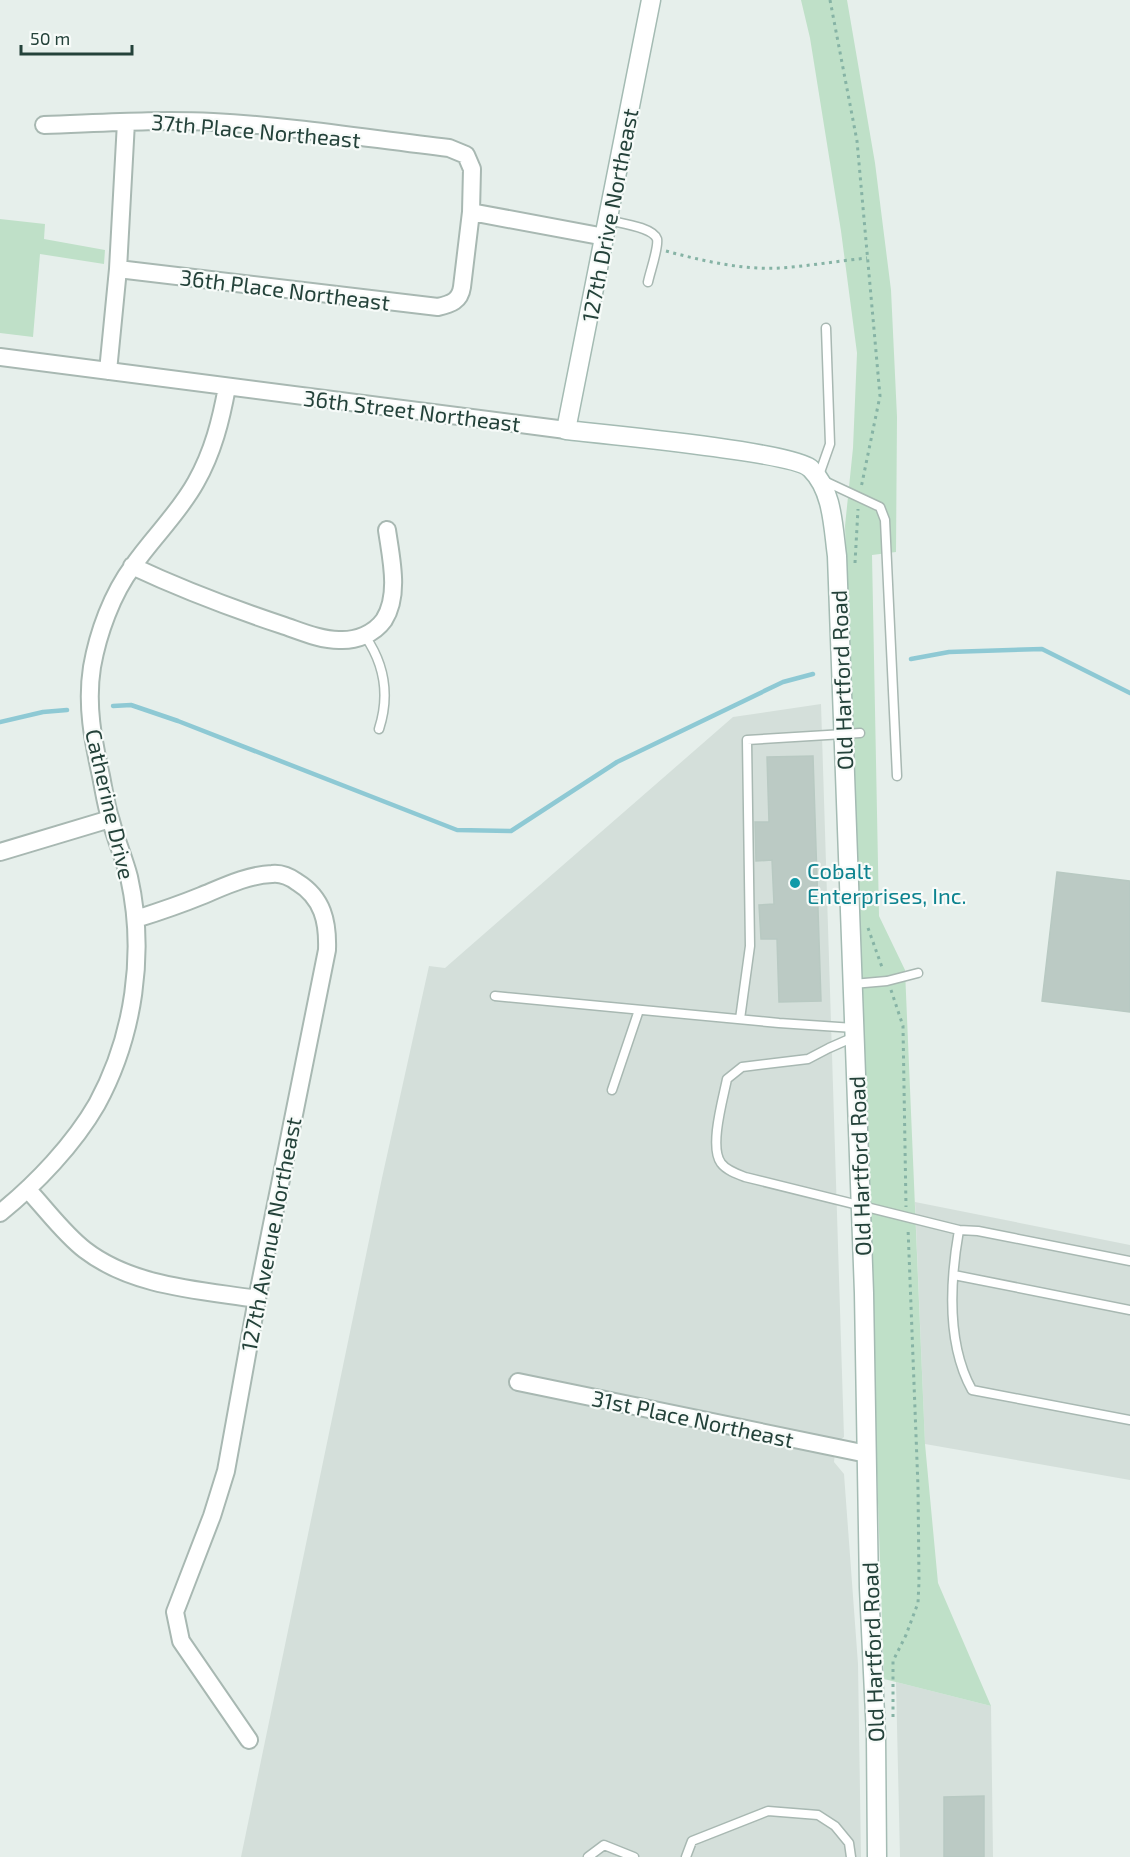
<svg xmlns="http://www.w3.org/2000/svg" width="1130" height="1857" viewBox="0 0 1130 1857" font-family="'Exo 2',sans-serif">
<style>
.built{fill:#d4dfda}
.green{fill:#bfe0c8}
.lines{fill:none;stroke-linecap:round;stroke-linejoin:round}
.stream{stroke:#8ec9d4;stroke-width:4.5}
.building{fill:#bbcac4;stroke:#b8c9c2;stroke-width:1.5}
.lane-casing{stroke:#a8b8b2;stroke-width:11}
.street-casing{stroke:#a8b8b2;stroke-width:20}
.secondary-casing{stroke:#a4bbb3;stroke-width:21}
.path{stroke:#86b3a5;stroke-width:3;stroke-dasharray:3 4.5;stroke-linecap:butt}
.lane{stroke:#fff;stroke-width:8}
.street{stroke:#fff;stroke-width:16}
.secondary{stroke:#fff;stroke-width:18}
.culture-dot{fill:#0f9aa8;stroke:#f7fbf9;stroke-width:2}
.labels{text-anchor:middle;dominant-baseline:central;stroke-width:4.5;stroke-linejoin:round;paint-order:stroke}
.street-label{font-size:22px;fill:#24423a;stroke:#f7fbf9}
.culture-label{font-size:22px;fill:#0d838f;stroke:#f7fbf9;text-anchor:start}
</style>
<rect width="100%" height="100%" fill="#e6efeb"/>
<!-- built -->
<path class="built" d="M821 704 844 1437 836 1443 834 1462 844 1474 858 1664 861 1857H241L382 1178 429 966 445 968 733 717Z
M915 1202 1130 1245V1480L925 1444Z
M896 1682 991 1706 993 1857H900Z"/>
<!-- green -->
<path class="green" d="M801 0H847L875 163 891 290 897 417 896 552 872 555 879 916 905 970 925 1444 938 1583 991 1706 884 1679 845 526 853 448 857 353 841 231 810 38Z
M0 219 45 224 44 239 105 250 104 264 40 254 33 337 0 333Z"/>
<g class="lines">
<!-- stream -->
<path class="stream" d="M911 659 949 652 1042 649 1130 693
M113 706 131 705 178 721 457 830 511 831 617 762 783 682 813 674
M0 722 43 712 67 710"/>
</g>
<!-- building -->
<path class="building" d="M813 756 821 1001 779 1002 777 939H761L759 905 774 904 772 860 756 861 755 822H769L767 757Z
M1057 872 1130 881V1012L1042 1001Z
M984 1796V1857H944V1797Z"/>
<g class="lines">
<!-- lane casing -->
<g class="lane-casing">
<path id="lane" d="M608 220C619 223 653 227 657 239 659 247 650 272 648 282
M826 328 830 444 818 478 880 507 885 520 897 776
M365 636C385 665 390 695 379 729
M853 984 887 981 918 973
M495 996 779 1023 854 1028
M740 1019 750 946 747 740 860 733
M854 1037 829 1048 808 1059 742 1067 727 1079C723 1099 709 1147 721 1163 726 1170 737 1174 745 1177L959 1230 978 1231 1130 1261
M612 1090 639 1010
M959 1230C950 1281 946 1343 972 1390L1130 1420
M954 1275 1130 1310
M588 1857 604 1845 634 1857
M686 1857 692 1841 768 1811 818 1815 835 1826 849 1843 851 1857"/>
</g>
<!-- street casing -->
<g class="street-casing">
<path id="street" d="M44 125C101 123 157 119 213 122 292 126 371 139 449 148L466 155 472 169 471 212 462 287C460 301 451 304 438 307L118 269
M471 212 605 237
M0 357 566 430
M108 371 118 269 126 122
M132 566C181 589 231 608 282 625 300 631 320 640 339 640 356 641 374 634 384 620 400 595 391 558 387 530
M0 852 110 819
M136 919C158 912 179 905 201 896 223 887 247 875 272 874 281 873 290 877 297 882 323 898 328 922 327 950L257 1299 226 1471 212 1516 175 1612 181 1641 249 1740
M28 1190C46 1209 64 1234 85 1250 133 1287 200 1290 257 1299
M0 1213C36 1184 74 1144 97 1104 134 1036 146 953 129 877 124 858 116 840 111 821 106 806 104 791 101 776 93 740 86 705 92 667 98 633 112 594 133 566 153 537 179 513 196 482 213 452 221 420 227 387
M518 1382 867 1454"/>
</g>
<!-- secondary casing -->
<g class="secondary-casing">
<path id="secondary" d="M651 0 566 430C602 434 795 452 811 469 833 491 833 527 837 556L864 1293 869 1588 876 1736 877 1857"/>
</g>
<!-- path -->
<path class="path" d="M830 0 857 141 880 396 861 488
M666 251C703 261 742 270 780 268 809 266 838 261 867 258
M855 563 858 509
M868 928 883 970
M891 990 903 1026 906 1207
M893 1717V1661L906 1635 918 1603 919 1582 918 1487 908 1228"/>
<!-- lane -->
<use href="#lane" class="lane"/>
<!-- street -->
<use href="#street" class="street"/>
<!-- secondary -->
<use href="#secondary" class="secondary"/>
</g>
<!-- markers -->
<circle class="culture-dot" cx="795" cy="883" r="6"/>
<g class="labels">
<!-- street labels -->
<g class="street-label">
<text transform="translate(256 130) rotate(5)">37th Place Northeast</text>
<text transform="translate(609 215) rotate(-79)">127th Drive Northeast</text>
<text transform="translate(285 289) rotate(7)">36th Place Northeast</text>
<text transform="translate(412 410) rotate(7)">36th Street Northeast</text>
<text transform="translate(841 680) rotate(-92)">Old Hartford Road</text>
<text transform="translate(111 804) rotate(77)">Catherine Drive</text>
<text transform="translate(859 1166) rotate(-92)">Old Hartford Road</text>
<text transform="translate(270 1234) rotate(-79)">127th Avenue Northeast</text>
<text transform="translate(693 1418) rotate(12)">31st Place Northeast</text>
<text transform="translate(872 1652) rotate(-92)">Old Hartford Road</text>
</g>
<!-- culture labels -->
<g class="culture-label">
<text x="807" y="870">Cobalt<tspan x="807" dy="25">Enterprises, Inc.</tspan></text>
</g>
</g>
<!-- scale -->
<path d="M21 45v9h111v-9" fill="none" stroke="#24423a" stroke-width="3"/>
<text x="30" y="45" font-size="18" fill="#24423a" stroke="#f7fbf9" stroke-width="4.5" paint-order="stroke">50 m</text>
</svg>
